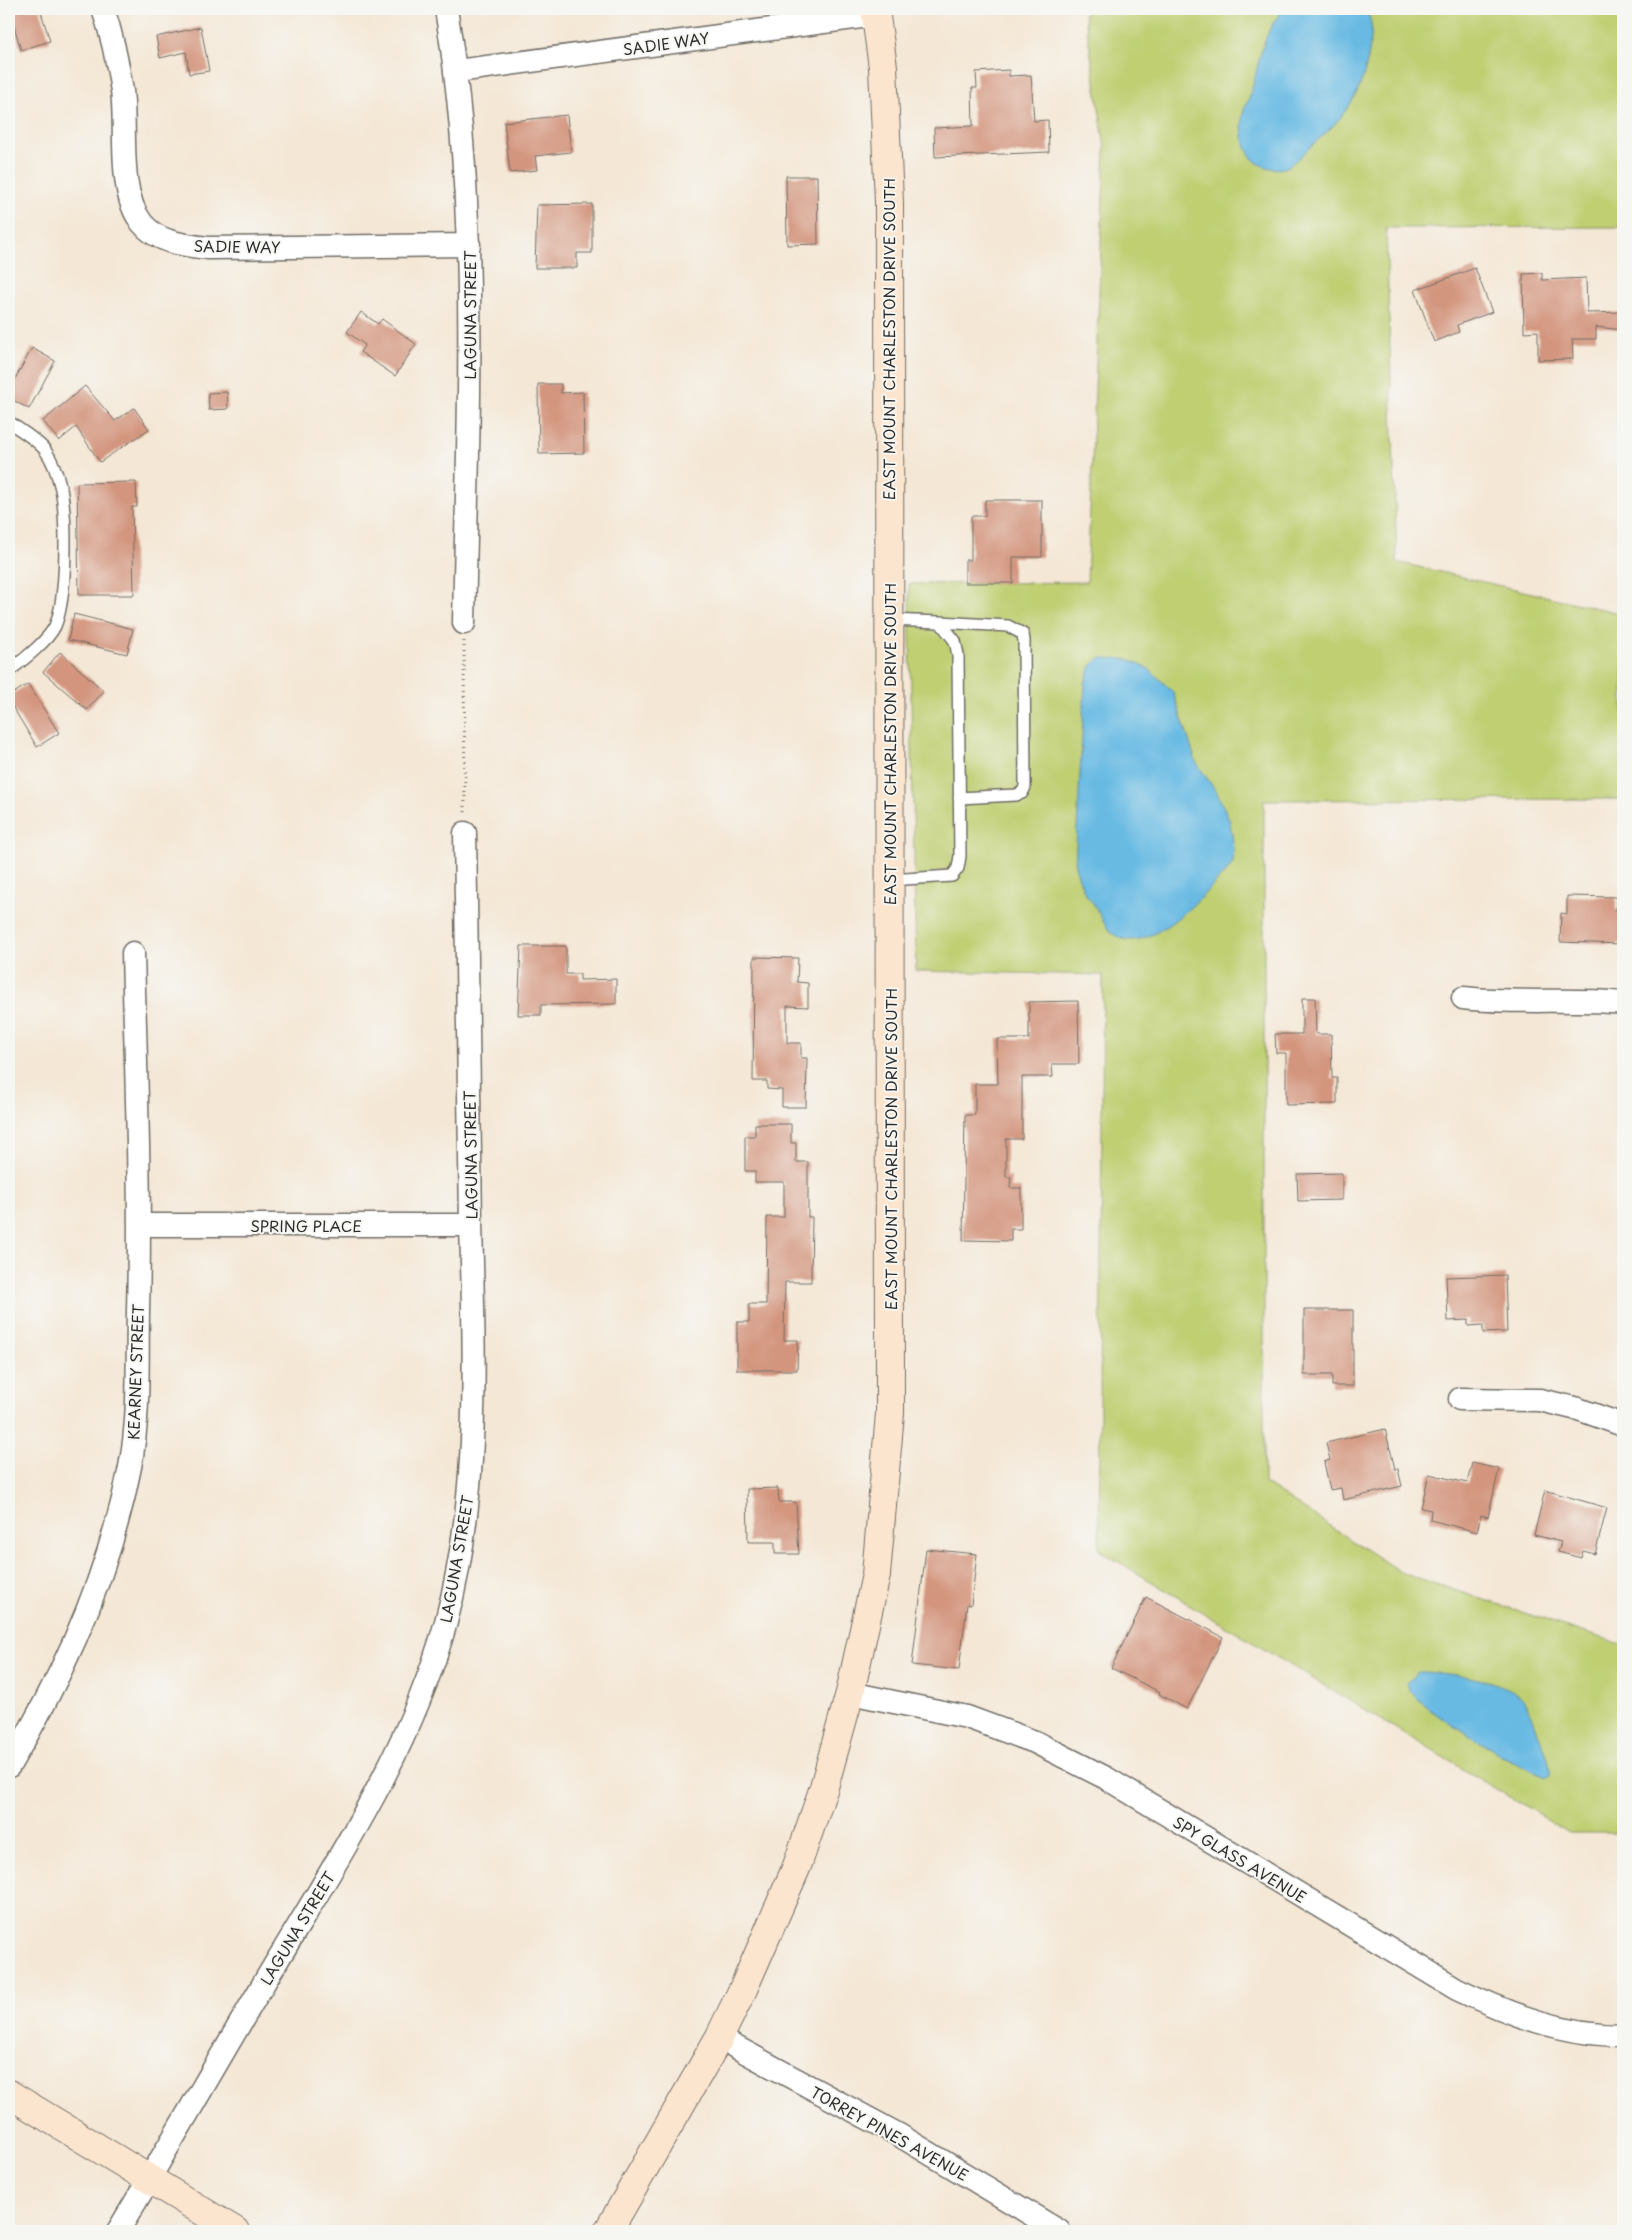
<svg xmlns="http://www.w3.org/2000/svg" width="1632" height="2240" viewBox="0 0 1632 2240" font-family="'Playpen Sans',sans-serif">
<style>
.green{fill:#bfcf72;stroke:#757d4e}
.water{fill:#67bae3;stroke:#497287}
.building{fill:#d3957e}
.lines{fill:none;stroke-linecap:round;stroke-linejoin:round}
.lane-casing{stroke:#716d66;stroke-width:14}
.street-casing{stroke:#716d66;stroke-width:25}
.secondary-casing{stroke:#716d66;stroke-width:30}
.path{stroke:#716d66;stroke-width:3;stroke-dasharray:1 4;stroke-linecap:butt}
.lane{stroke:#fff;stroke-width:11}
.street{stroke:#fff;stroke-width:22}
.secondary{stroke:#fce5cf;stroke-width:28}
.labels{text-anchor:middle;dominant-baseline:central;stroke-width:4;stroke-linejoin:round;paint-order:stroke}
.street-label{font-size:15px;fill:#2b2b2b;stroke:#f6f6f2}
</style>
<rect width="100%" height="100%" fill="#f6f6f2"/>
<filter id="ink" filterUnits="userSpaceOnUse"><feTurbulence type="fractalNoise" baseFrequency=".02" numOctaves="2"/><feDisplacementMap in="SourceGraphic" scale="10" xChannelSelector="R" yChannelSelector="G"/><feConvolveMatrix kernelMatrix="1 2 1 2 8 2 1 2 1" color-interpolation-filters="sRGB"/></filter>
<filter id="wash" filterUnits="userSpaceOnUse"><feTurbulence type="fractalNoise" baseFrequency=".0096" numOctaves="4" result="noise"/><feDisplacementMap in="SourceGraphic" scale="20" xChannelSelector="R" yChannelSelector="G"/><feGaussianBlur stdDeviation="1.12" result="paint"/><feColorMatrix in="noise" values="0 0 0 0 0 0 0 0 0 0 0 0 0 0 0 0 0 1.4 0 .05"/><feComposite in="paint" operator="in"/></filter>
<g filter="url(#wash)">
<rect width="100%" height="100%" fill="#f4e7d5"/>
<!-- green -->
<path class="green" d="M1084 9H1623V227L1386 228 1397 562 1623 614V799L1264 800V1483L1402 1573 1623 1645V1833H1569L1099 1550 1103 975 916 971 909 584 1087 582 1105 148Z"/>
<!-- water -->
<path class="water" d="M1284 9H1365C1373 20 1372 31 1370 45 1364 92 1346 117 1310 147 1303 154 1295 162 1287 167 1279 170 1272 169 1264 166 1244 160 1239 129 1244 110 1245 105 1249 101 1250 96 1259 66 1261 33 1284 9Z
M1100 658 1127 659 1149 669 1173 692 1196 762 1217 793 1230 821 1234 849 1233 862 1227 871C1205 893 1152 954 1118 937 1107 932 1103 920 1097 910 1094 903 1088 898 1084 891 1080 883 1078 874 1075 866L1085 683 1091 666Z
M1418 1672C1442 1672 1509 1679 1524 1700 1531 1710 1534 1724 1539 1735 1544 1749 1551 1760 1550 1775L1546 1777C1523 1771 1428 1712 1412 1693 1409 1690 1408 1687 1406 1683Z"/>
<g id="blocks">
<!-- building -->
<path class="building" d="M9 9H40L50 41 21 50Z
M201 27 209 71 189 74 186 52 160 58 156 37Z
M1009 70V76L1031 75 1034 121 1048 120 1049 152 935 157 934 128 973 126 972 88H977L976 72Z
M567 115 571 152 535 156 537 170 510 173 504 122Z
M786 176H817L818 244 787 245Z
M592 204V253H577V268H535L537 205Z
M1475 268 1492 312 1457 325 1459 332 1434 342 1415 290Z
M1542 273V280L1586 278 1587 313 1623 312V330L1596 327V339H1572L1573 359 1538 360V331L1524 332 1523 274Z
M361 312 378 324 382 319 416 344 395 376 360 352 365 345 347 332Z
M32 348 55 361 29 409 9 398V390Z
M538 384H561V393L583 392 584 453 539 454Z
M85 386 115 421 134 408 149 429 100 462 76 427 59 441 43 421Z
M227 392 228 409 209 410 208 393Z
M136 482 137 507H132L134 595H79L77 483Z
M985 500H1042V557H1013V583H965V560H971V516H985Z
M74 614 133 629 127 654 68 640Z
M60 652 104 691 87 710 43 672Z
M28 684 59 733 37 747 9 701V696Z
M1567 896 1616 897V910H1623V944L1560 942 1561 913 1567 914Z
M521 946H566V974H580V980L616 979V1004L541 1005V1015H518Z
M754 957 798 958 797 982 808 983V1007L787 1006V1043H801V1058H807L806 1107H782V1090L767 1089V1081H753Z
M1302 998H1315L1316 1034H1331L1332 1078H1337V1104L1286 1105V1053H1276L1275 1034H1302Z
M1078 1001 1079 1064H1052L1053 1077H1022V1139H1006V1177H1011L1010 1188H1021V1229H1011V1241L963 1240 965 1115H975V1084H998L997 1039H1029V1002Z
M755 1124H791V1143H796V1162H808V1217H812L811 1282H785L784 1340H798L797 1370H737V1322H749V1304H766L767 1217H784V1182H755V1171H745V1136H755Z
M1342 1173V1200L1298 1201 1297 1174Z
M1505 1275 1507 1332 1483 1333V1325L1468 1326V1320L1448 1321 1446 1277Z
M1304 1310H1353V1386H1332V1375H1304Z
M1385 1429 1395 1469H1398L1402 1486 1343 1500 1341 1488 1330 1490 1324 1462 1330 1460 1326 1443Z
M1472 1463 1499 1469 1488 1517 1481 1515 1477 1532 1430 1520 1431 1510 1421 1508 1429 1474 1467 1483Z
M778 1488 779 1502H796L799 1554H775V1542H748L747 1489Z
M1545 1490 1607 1508 1595 1554 1583 1551 1581 1558 1558 1552 1561 1542 1534 1535Z
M926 1549 977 1554 971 1605 967 1604 959 1670 912 1665Z
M1146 1597 1223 1637 1187 1709 1159 1694 1160 1692 1111 1668Z"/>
</g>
</g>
<g filter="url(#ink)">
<use href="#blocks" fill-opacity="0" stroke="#716d66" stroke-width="1"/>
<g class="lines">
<!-- lane casing -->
<g class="lane-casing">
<path id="lane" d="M9 422C20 430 36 439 45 450 53 461 58 476 61 489 67 520 67 598 55 626 47 642 23 660 9 671
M889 620 940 622 955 641 958 655 960 856 958 868 952 876 889 880
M940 622 1008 626 1023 634 1024 641 1025 787 1022 793 1016 795 959 798"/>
</g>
<!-- street casing -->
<g class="street-casing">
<path id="street" d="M103 9C112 35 118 64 122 91 127 129 117 192 142 223 158 243 184 245 208 248L469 245
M446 9C480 212 468 418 464 623
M457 71 876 15
M1463 998C1516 1004 1570 998 1623 1003
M140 1225H471
M1460 1399 1540 1400 1578 1409 1623 1425
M850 1693 967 1717 1035 1742 1106 1778 1457 1989C1509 2014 1564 2035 1623 2035
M9 1766C65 1673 109 1575 130 1467 140 1416 137 1363 138 1311 141 1192 136 1072 133 953
M719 2038 899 2135 1059 2231
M118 2231C172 2142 223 2051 277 1961 342 1853 412 1745 446 1622 481 1492 474 1354 471 1221 469 1092 467 962 465 833"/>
</g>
<!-- secondary casing -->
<g class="secondary-casing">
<path id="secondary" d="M9 2094 235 2231
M608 2231 719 2038 744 1987 797 1866 824 1787 850 1693 876 1575 890 1413 889 202 883 67 875 9"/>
</g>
<!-- path -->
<path class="path" d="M464 641 465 813"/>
<!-- lane -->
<use href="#lane" class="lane"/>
<!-- street -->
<use href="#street" class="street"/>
<!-- secondary -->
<use href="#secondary" class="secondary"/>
</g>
</g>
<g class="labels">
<!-- street labels -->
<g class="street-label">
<text transform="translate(666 43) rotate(-8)">SADIE WAY</text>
<text transform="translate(237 246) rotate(1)">SADIE WAY</text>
<text transform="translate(469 315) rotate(-90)">LAGUNA STREET</text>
<text transform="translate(888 339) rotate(-90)">EAST MOUNT CHARLESTON DRIVE SOUTH</text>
<text transform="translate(889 744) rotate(-90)">EAST MOUNT CHARLESTON DRIVE SOUTH</text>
<text transform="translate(890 1149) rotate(-90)">EAST MOUNT CHARLESTON DRIVE SOUTH</text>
<text transform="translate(470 1155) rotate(-91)">LAGUNA STREET</text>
<text x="306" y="1225">SPRING PLACE</text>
<text transform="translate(135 1372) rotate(-88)">KEARNEY STREET</text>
<text transform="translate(456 1559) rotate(-80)">LAGUNA STREET</text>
<text transform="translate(1240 1859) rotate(31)">SPY GLASS AVENUE</text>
<text transform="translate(297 1928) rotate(-59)">LAGUNA STREET</text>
<text transform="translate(890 2133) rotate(29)">TORREY PINES AVENUE</text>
</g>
</g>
<!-- margin -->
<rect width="1632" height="2240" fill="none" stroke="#f6f6f2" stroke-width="30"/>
</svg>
